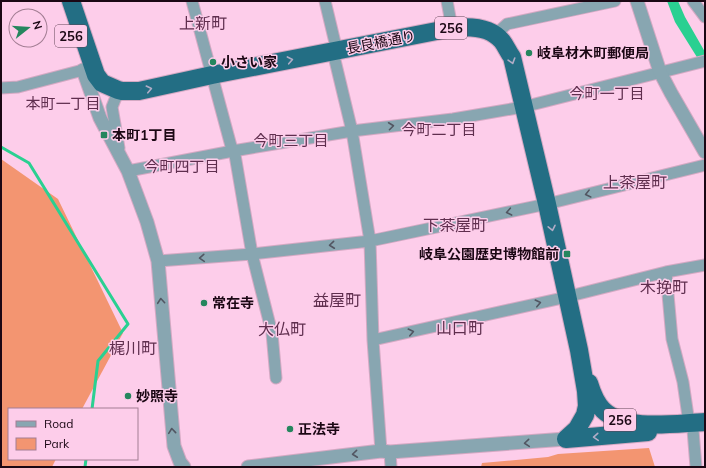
<svg xmlns="http://www.w3.org/2000/svg" width="706" height="468" viewBox="0 0 706 468" font-family="Mulish,'Noto Sans JP',sans-serif">
<style>
.green{fill:#f39571}
.water{fill:#2ad091}
.lines{fill:none;stroke-linecap:round;stroke-linejoin:round}
.stream{stroke:#2ad091;stroke-width:3}
.minor-casing{stroke:#d4a9c3;stroke-width:13}
.tertiary-casing{stroke:#d4a9c3;stroke-width:15}
.trunk-casing{stroke:#d4a9c3;stroke-width:20}
.minor{stroke:#88a6b1;stroke-width:11}
.tertiary{stroke:#88a6b1;stroke-width:13}
.trunk{stroke:#236e84;stroke-width:18}
.oneway{stroke:#b1acc6}
.oneway2{stroke:#525662}
.poi-dot{fill:#25865e;stroke:#fdcdea;stroke-width:1.5}
.labels{text-anchor:middle;dominant-baseline:central;stroke-width:3;stroke-linejoin:round;paint-order:stroke}
.shield{fill:#fdcdea;stroke:#5f4254;stroke-width:1}
.shield-label{font-size:13px;font-weight:bold;fill:#1b0714}
.street-label{font-size:14px;fill:#1b0714;stroke:#fdcdea}
.poi-label{font-size:14px;font-weight:bold;fill:#1b0714;stroke:#fdcdea;text-anchor:start}
.neighbourhood-label{font-size:15px;fill:#5f2e4e;stroke:#fdcdea}
.quarter-label{font-size:16px;fill:#5f2e4e;stroke:#fdcdea}
</style>
<rect width="100%" height="100%" fill="#fdcdea"/>
<!-- green -->
<path class="green" d="M1 159 58 199 123 333 82 409H9V459H56L52 467H1Z
M649 448 655 467H481L482 463 548 457 558 454Z"/>
<!-- water -->
<path class="water" d="M667 1H678L685 17 705 52V70L675 22Z"/>
<g class="lines">
<!-- stream -->
<path class="stream" d="M1 147 29 163 128 324 98 361 92 409
M85 467 86 459"/>
<!-- minor casing -->
<g class="minor-casing">
<path id="minor" d="M192 1 231 146 235 155 252 254 272 333 276 378
M325 1 337 51
M447 1 452 28
M693 1 705 17
M496 34 507 24 615 1
M333 52 352 131 370 241 373 340 381 451
M1 88 18 87 83 70
M119 148 112 107 116 97 126 91
M128 171 233 151 352 131 453 119 523 107 705 61
M158 261 252 254 370 241 547 204 705 165
M666 272 672 339 683 382 689 423
M373 340 558 299 666 272 705 265
M693 430 696 467
M390 452 391 467"/>
</g>
<!-- tertiary casing -->
<g class="tertiary-casing">
<path id="tertiary" d="M637 1 660 72 671 93 705 152
M83 70 100 118 128 171 147 222 158 261 174 446 180 462 184 467
M248 467 381 451 390 452 566 439"/>
</g>
<!-- trunk casing -->
<g class="trunk-casing">
<path id="trunk" d="M71 1 96 75 102 83 118 90 122 91H139L212 75 452 28C469 26 490 26 502 41 506 46 508 52 512 57L547 204 579 350 586 391 587 406 585 415 577 429 566 439
M589 383C592 393 596 403 603 410 626 432 676 423 705 422
M566 439 648 432"/>
</g>
<!-- minor -->
<use href="#minor" class="minor"/>
<!-- tertiary -->
<use href="#tertiary" class="tertiary"/>
<!-- trunk -->
<use href="#trunk" class="trunk"/>
</g>
<!-- one-way arrows -->
<defs><path id="oneway-chevron" d="M-2-3.5L2.5 0L-2 3.5" fill="none" stroke-width="1.6" stroke-linecap="round" stroke-linejoin="round"/></defs>
<g class="oneway">
<use href="#oneway-chevron" transform="translate(290 60) rotate(-11)"/>
<use href="#oneway-chevron" transform="translate(512 61) rotate(73)"/>
<use href="#oneway-chevron" transform="translate(149 89) rotate(-13)"/>
<use href="#oneway-chevron" transform="translate(552 228) rotate(78)"/>
<use href="#oneway-chevron" transform="translate(596 437) rotate(176)"/>
</g>
<g class="oneway2">
<use href="#oneway-chevron" transform="translate(391 126) rotate(-7)"/>
<use href="#oneway-chevron" transform="translate(588 194) rotate(166)"/>
<use href="#oneway-chevron" transform="translate(509 212) rotate(169)"/>
<use href="#oneway-chevron" transform="translate(332 245) rotate(174)"/>
<use href="#oneway-chevron" transform="translate(202 258) rotate(176)"/>
<use href="#oneway-chevron" transform="translate(161 301) rotate(-95)"/>
<use href="#oneway-chevron" transform="translate(538 303) rotate(-13)"/>
<use href="#oneway-chevron" transform="translate(411 332) rotate(-13)"/>
<use href="#oneway-chevron" transform="translate(172 431) rotate(-96)"/>
<use href="#oneway-chevron" transform="translate(527 443) rotate(175)"/>
<use href="#oneway-chevron" transform="translate(355 454) rotate(174)"/>
</g>
<!-- markers -->
<g class="poi-dot">
<circle cx="529" cy="53" r="4"/>
<circle cx="213" cy="62" r="4"/>
<rect x="100" y="131" width="8" height="8" rx="2"/>
<rect x="563" y="250" width="8" height="8" rx="2"/>
<circle cx="204" cy="303" r="4"/>
<circle cx="128" cy="396" r="4"/>
<circle cx="290" cy="429" r="4"/>
</g>
<g class="labels">
<!-- shield labels -->
<g class="shield">
<rect x="435" y="17" width="32" height="22" rx="3"/>
<rect x="55" y="25" width="32" height="22" rx="3"/>
<rect x="604" y="409" width="32" height="22" rx="3"/>
</g>
<g class="shield-label">
<text x="451" y="28">256</text>
<text x="71" y="36">256</text>
<text x="620" y="420">256</text>
</g>
<!-- street labels -->
<g class="street-label">
<text transform="translate(381 42) rotate(-11)">長良橋通り</text>
</g>
<!-- poi labels -->
<g class="poi-label">
<text x="537" y="53">岐阜材木町郵便局</text>
<text x="221" y="62">小さい家</text>
<text x="112" y="135">本町1丁目</text>
<text x="559" y="254" text-anchor="end">岐阜公園歴史博物館前</text>
<text x="212" y="303">常在寺</text>
<text x="136" y="396">妙照寺</text>
<text x="298" y="429">正法寺</text>
</g>
<!-- neighbourhood labels -->
<g class="neighbourhood-label">
<text x="607" y="93">今町一丁目</text>
<text x="63" y="103">本町一丁目</text>
<text x="439" y="129">今町二丁目</text>
<text x="291" y="140">今町三丁目</text>
<text x="182" y="166">今町四丁目</text>
</g>
<!-- quarter labels -->
<g class="quarter-label">
<text x="203" y="23">上新町</text>
<text x="635" y="182">上茶屋町</text>
<text x="455" y="225">下茶屋町</text>
<text x="664" y="287">木挽町</text>
<text x="337" y="300">益屋町</text>
<text x="460" y="328">山口町</text>
<text x="282" y="329">大仏町</text>
<text x="133" y="348">梶川町</text>
</g>
</g>
<!-- border -->
<rect width="706" height="468" fill="none" stroke="#1b0714" stroke-width="4"/>
<!-- legend -->
<rect x="8" y="408" width="130" height="52" fill="#fdcdea" stroke="#a37e94"/>
<rect x="16" y="421" width="20" height="6" fill="#88a6b1" stroke="#a37e94"/>
<text x="44" y="428" font-size="12" fill="#1b0714">Road</text>
<rect x="16" y="438" width="20" height="12" fill="#f39571" stroke="#a37e94"/>
<text x="44" y="448" font-size="12" fill="#1b0714">Park</text>
<!-- north arrow -->
<g transform="translate(28 28) rotate(73)"><circle r="19" fill="#fdcdea" stroke="#a37e94"/>
<path d="M0-3L7 15L0 10L-7 15Z" fill="#25865e"/>
<text y="-6" font-size="11" font-weight="bold" text-anchor="middle" fill="#1b0714">N</text>
</g>
</svg>
